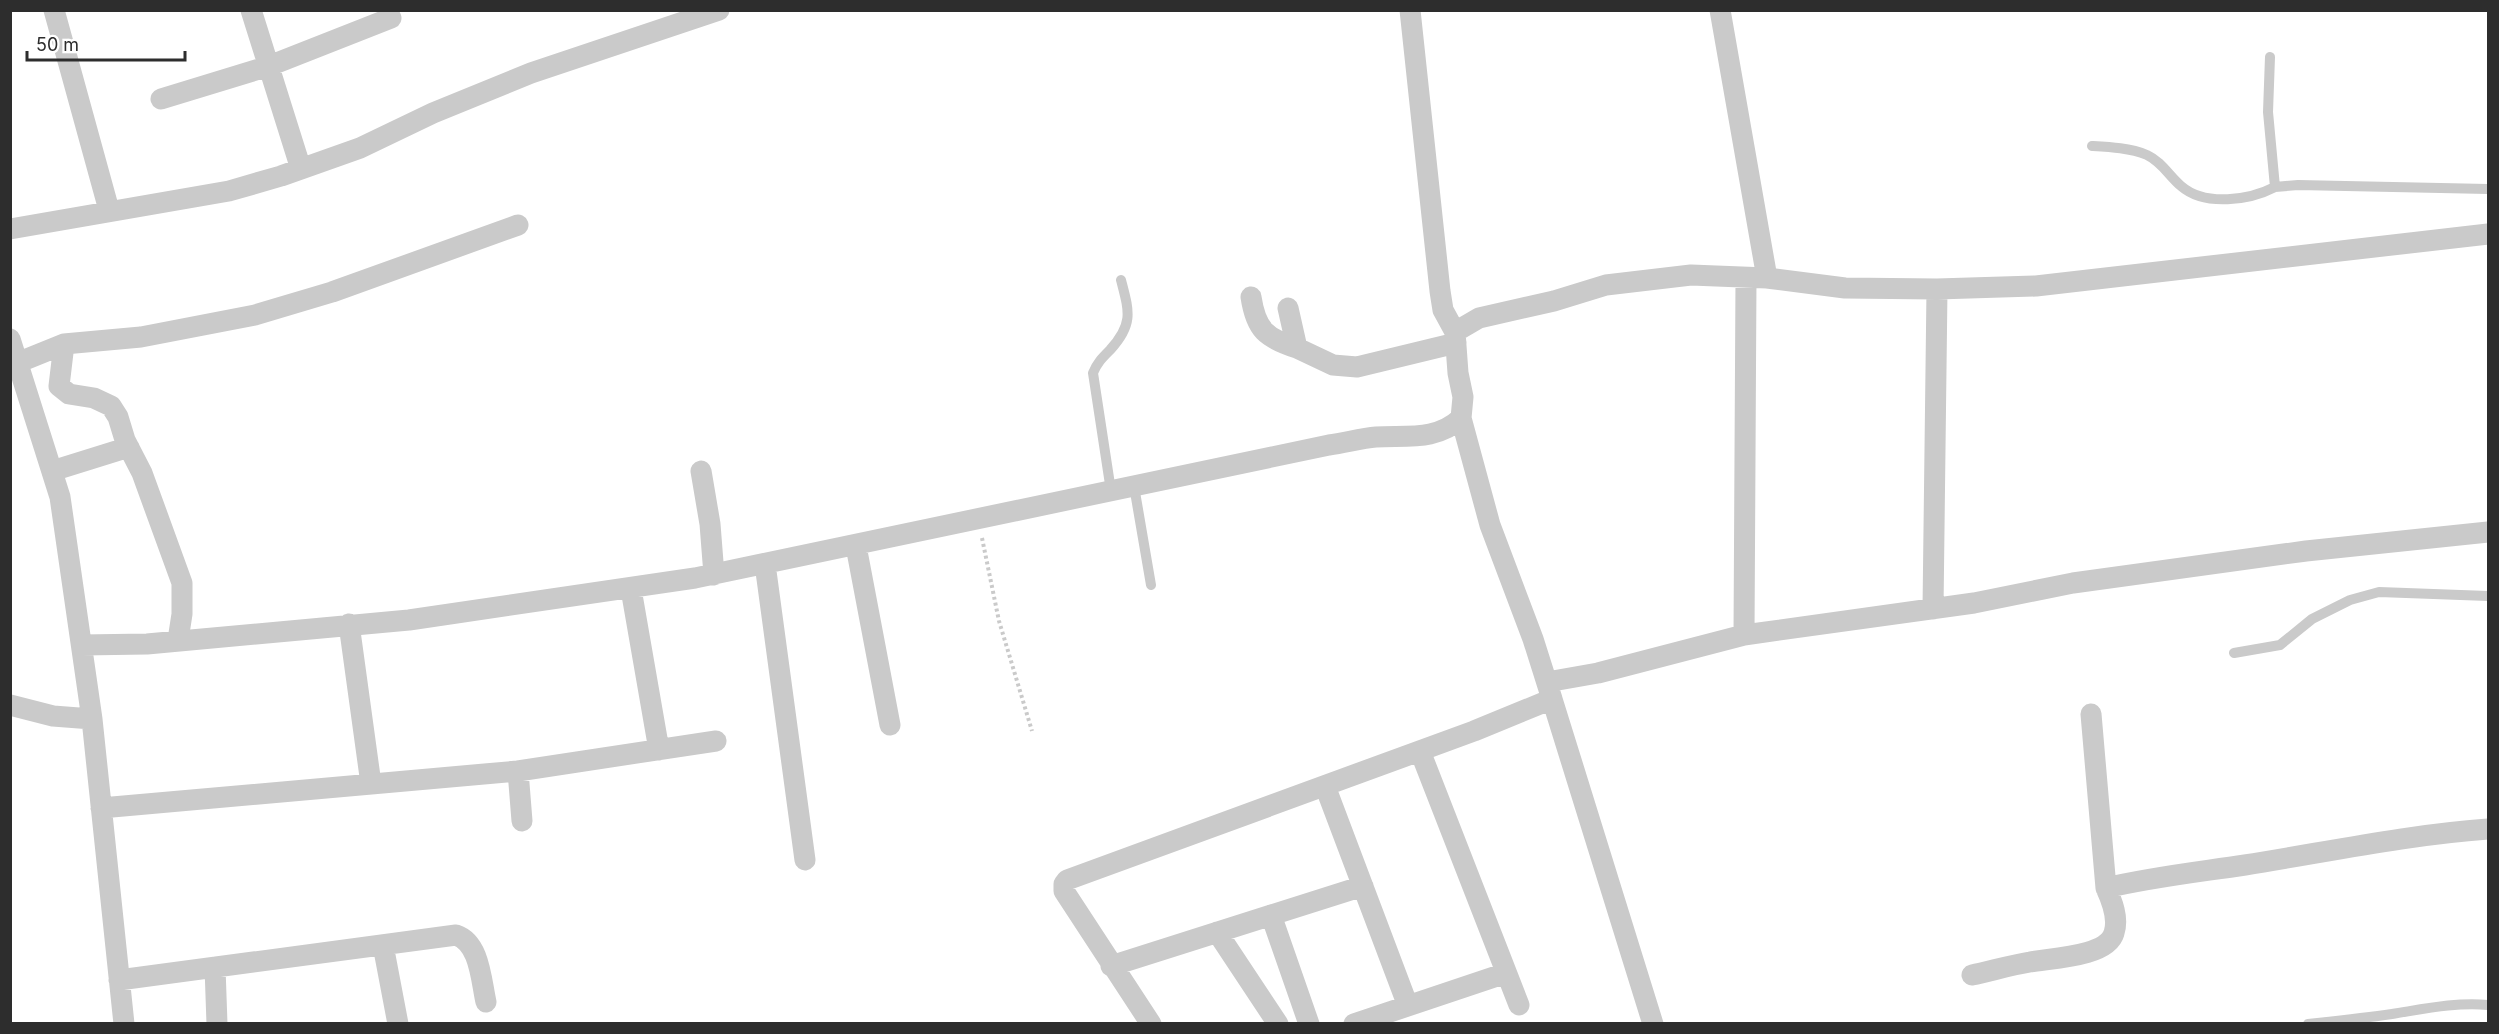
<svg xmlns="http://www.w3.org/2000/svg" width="2499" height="1034" viewBox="0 0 2499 1034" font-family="Inter,sans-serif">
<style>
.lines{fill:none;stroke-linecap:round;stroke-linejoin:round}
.path{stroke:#cacaca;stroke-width:4;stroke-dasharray:3 3;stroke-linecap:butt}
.lane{stroke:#cacaca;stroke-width:10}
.street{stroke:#cacaca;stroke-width:21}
</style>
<rect width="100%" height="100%" fill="#fff"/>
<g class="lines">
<!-- path -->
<path class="path" d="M982 538 999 621 1032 731"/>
<!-- lane -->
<path class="lane" d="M2270 57 2268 112 2275 187 2298 185 2488 189
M2092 146C2110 147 2130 148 2147 155 2162 162 2169 176 2181 186 2205 207 2250 200 2275 187
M1134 486 1151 585
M1111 491 1093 373C1097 363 1102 358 1110 350 1134 324 1129 311 1121 280
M2234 653 2280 645 2312 619 2350 600 2379 592 2488 596
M2308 1024C2336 1021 2364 1018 2392 1014 2424 1009 2456 1002 2488 1005"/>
<!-- street -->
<path class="street" d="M54 10 109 210
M251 10 301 169
M1410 10 1440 291 1443 310 1455 332
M1720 10 1767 278
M161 99 269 66 391 18
M10 229 229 191 281 176 360 148 433 113 531 73 719 10
M1251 297C1256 330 1266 338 1297 348
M1288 308 1297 348 1333 365 1357 367 1456 343
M10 339 60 497 92 719 124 1024
M64 344 59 386 69 394 94 398 111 406 118 417 125 440 142 473 182 583V614L178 640
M17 363 64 344 141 337 255 315 332 292 518 225
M52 471 129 447
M701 471 710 524 714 575
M856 546 890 725
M765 564 805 860
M631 589 659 750
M1933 609 1937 289
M349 624 371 784
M1744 635 1746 278
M82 645 147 644 409 620 695 578 1329 445C1345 443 1361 438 1376 437 1406 435 1437 441 1461 418L1463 397 1458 373 1455 332 1479 318 1554 301 1606 285 1691 275 1767 278 1845 288 1937 289 2036 286 2488 234
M1547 682 1598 673 1744 635 1974 603 2073 583 2306 551 2488 532
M1552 699 1653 1024
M10 705 53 716 92 719
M2091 714 2106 888
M1420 751 1519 1005
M518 771 716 741
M1325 786 1408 1006
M101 808 518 771 522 821
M1271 915 1309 1024
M1217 932 1278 1024
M383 945 398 1024
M1111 966 1363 886
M215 967 217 1024
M1972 975C1991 971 2011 965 2030 962 2051 958 2107 957 2114 933 2119 918 2112 901 2106 888 2152 877 2199 872 2245 865 2327 852 2406 835 2488 829
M119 980 456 935C480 943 481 980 486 1002
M1151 1024 1064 891V884L1067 880 1474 731 1552 699 1533 639 1490 525 1461 418
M1354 1024 1506 973"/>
</g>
<!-- border -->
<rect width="2499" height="1034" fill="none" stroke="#2d2d2d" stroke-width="24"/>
<!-- scale -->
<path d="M27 51v9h158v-9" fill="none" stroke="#2d2d2d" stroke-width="3"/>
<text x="36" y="51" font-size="18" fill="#2d2d2d" stroke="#ffffff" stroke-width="4.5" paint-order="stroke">50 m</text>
</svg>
